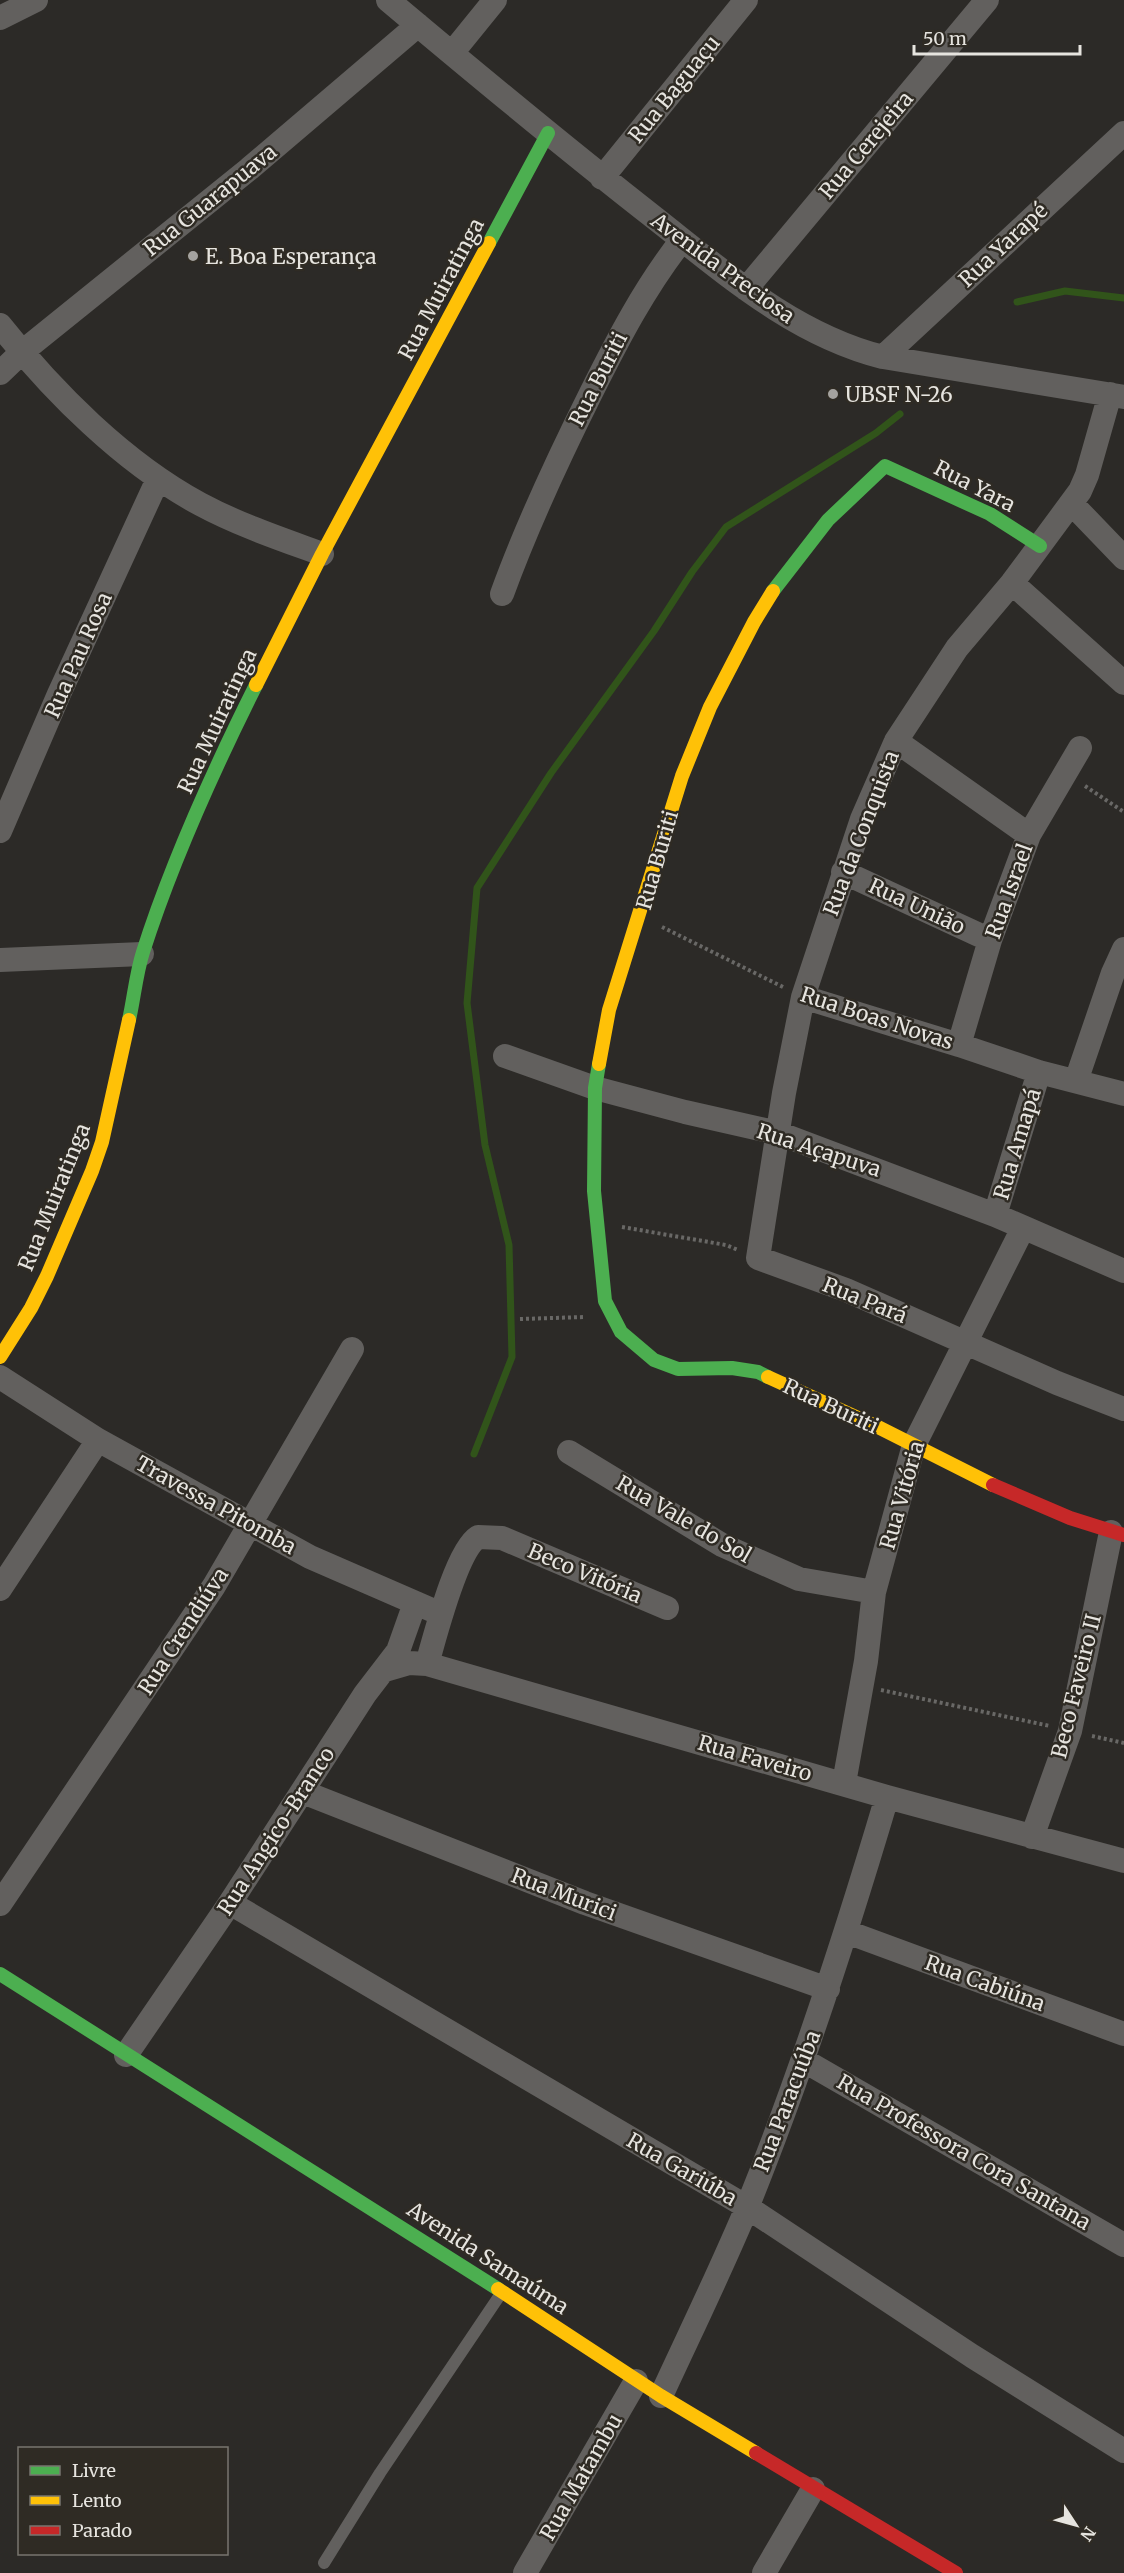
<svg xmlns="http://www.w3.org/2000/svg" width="1124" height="2573" viewBox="0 0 1124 2573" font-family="Merriweather,serif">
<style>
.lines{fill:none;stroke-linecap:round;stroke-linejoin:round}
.stream{stroke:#31541a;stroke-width:7}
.path{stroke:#696866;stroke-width:4;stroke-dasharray:3 3;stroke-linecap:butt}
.lane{stroke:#62605e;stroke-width:12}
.street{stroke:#62605e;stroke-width:24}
.fast{stroke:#4caf50;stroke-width:14}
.slow{stroke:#ffc107;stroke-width:14}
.jam{stroke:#c62828;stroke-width:14}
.poi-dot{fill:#a5a39f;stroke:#2f2b24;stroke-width:2}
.labels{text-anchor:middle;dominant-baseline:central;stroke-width:5;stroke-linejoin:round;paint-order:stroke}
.street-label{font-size:21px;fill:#e6e4df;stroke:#2f2b24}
.poi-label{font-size:21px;fill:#e6e4df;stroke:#2f2b24;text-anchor:start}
</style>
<rect width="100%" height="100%" fill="#2c2a27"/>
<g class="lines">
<!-- stream -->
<path class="stream" d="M1017 302 1065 291 1124 298
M474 1454 512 1357 509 1245 485 1145 467 1003 477 888 551 773 654 631 692 572 726 527 876 433 900 414"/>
<!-- path -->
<path class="path" d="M1085 786 1124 812
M662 927 785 988
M622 1227 726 1245 738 1250
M520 1319 585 1317
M881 1690 1050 1726
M1092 1736 1124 1743"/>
<!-- lane -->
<path class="lane" d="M324 2563 380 2473 502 2292"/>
<!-- street -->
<path class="street" d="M388 0C476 74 565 148 656 219 726 274 795 335 883 357L1124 397
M0 18 36 0
M452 53 495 0
M602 178 746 0
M746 289 987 0
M0 325C53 392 124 463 200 504 239 525 281 539 322 554
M883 357 1124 133
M0 373 22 352 249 169 418 25
M1110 394 1087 475 1080 491 1012 583 957 648 896 741 862 819 803 997 784 1093 758 1258 846 1290 1057 1383 1124 1409
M1072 504 1124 558
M1012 583 1124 683
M502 594C527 525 558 459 591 393 618 339 645 287 682 240
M896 741 1029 835
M0 831 59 694 158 479
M843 872 990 940
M0 960 142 954
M803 997 959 1045 1039 1072 1124 1094
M959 1045 990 940 1029 835 1080 748
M505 1056 595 1088 685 1112 778 1133 995 1215 1124 1271
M1076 1081 1113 973 1124 949
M995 1215 1039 1072
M0 1377 98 1440 310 1557 441 1614
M569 1452 722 1545 799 1579 874 1592
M0 1589 98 1440
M427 1664C435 1637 456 1551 478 1537L502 1538 667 1608
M385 1670 409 1663 427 1664 887 1797 1124 1861
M844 1783 866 1661 874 1592 914 1445 1023 1228
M303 1792 585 1903 828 1989
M1032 1837 1070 1731 1111 1532
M230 1903 747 2207 972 2356 1124 2451
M0 1904 214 1586 352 1349
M847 1932 1124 2034
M126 2055 230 1903 365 1694 398 1651 415 1603
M803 2060 1124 2245
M661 2396C690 2333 721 2270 748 2205 802 2072 846 1935 887 1797
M525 2573 636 2381
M764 2573 813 2489"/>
<!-- fast -->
<path class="fast" d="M489 243 548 133
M773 591 828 520 885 466 990 514 1040 546
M129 1020C134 998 136 974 143 952 172 861 213 771 256 685
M599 1064 595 1088 594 1191 605 1301 621 1332 654 1360 678 1369 732 1368 758 1372 768 1377
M0 1974 498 2289"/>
<!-- slow -->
<path class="slow" d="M256 685 322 554 489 243
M599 1064 609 1010 682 776 710 707 754 622 773 591
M0 1357 31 1308 47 1276 92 1171 102 1142 129 1020
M768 1377 876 1426 993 1485
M498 2289 661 2396 756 2453"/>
<!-- jam -->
<path class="jam" d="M993 1485 1070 1518 1124 1535
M756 2453 956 2573"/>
</g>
<!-- markers -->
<g class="poi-dot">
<circle cx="193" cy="256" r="6"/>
<circle cx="833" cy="394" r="6"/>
</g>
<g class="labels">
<!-- street labels -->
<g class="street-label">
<text transform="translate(674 89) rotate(-51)">Rua Baguaçu</text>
<text transform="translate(866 145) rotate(-50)">Rua Cerejeira</text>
<text transform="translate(210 200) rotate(-39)">Rua Guarapuava</text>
<text transform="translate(1003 245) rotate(-43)">Rua Yarapé</text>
<text transform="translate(723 268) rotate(36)">Avenida Preciosa</text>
<text transform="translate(441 289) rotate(-62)">Rua Muiratinga</text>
<text transform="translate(598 379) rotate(-63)">Rua Buriti</text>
<text transform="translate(975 486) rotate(27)">Rua Yara</text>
<text transform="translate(78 655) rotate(-66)">Rua Pau Rosa</text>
<text transform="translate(217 721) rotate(-65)">Rua Muiratinga</text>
<text transform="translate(861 833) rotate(-69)">Rua da Conquista</text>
<text transform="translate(657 860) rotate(-74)">Rua Buriti</text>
<text transform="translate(1009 891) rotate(-70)">Rua Israel</text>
<text transform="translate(917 906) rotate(25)">Rua União</text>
<text transform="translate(877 1018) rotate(18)">Rua Boas Novas</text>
<text transform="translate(1017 1144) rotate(-73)">Rua Amapá</text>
<text transform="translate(819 1150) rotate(18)">Rua Açapuva</text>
<text transform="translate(54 1197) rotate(-68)">Rua Muiratinga</text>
<text transform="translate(865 1300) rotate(22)">Rua Pará</text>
<text transform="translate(831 1406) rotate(25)">Rua Buriti</text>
<text transform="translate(902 1495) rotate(-74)">Rua Vitória</text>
<text transform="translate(216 1505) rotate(29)">Travessa Pitomba</text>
<text transform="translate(684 1519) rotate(30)">Rua Vale do Sol</text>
<text transform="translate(585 1573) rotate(23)">Beco Vitória</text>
<text transform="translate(183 1631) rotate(-57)">Rua Crendiúva</text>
<text transform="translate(1076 1686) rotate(-76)">Beco Faveiro II</text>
<text transform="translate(755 1758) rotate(16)">Rua Faveiro</text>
<text transform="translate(276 1831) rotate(-57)">Rua Angico-Branco</text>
<text transform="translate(564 1894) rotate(21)">Rua Murici</text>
<text transform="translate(985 1983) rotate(20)">Rua Cabiúna</text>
<text transform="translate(787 2101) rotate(-69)">Rua Paracuúba</text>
<text transform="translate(964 2152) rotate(30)">Rua Professora Cora Santana</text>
<text transform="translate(682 2169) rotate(30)">Rua Gariúba</text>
<text transform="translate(488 2258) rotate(33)">Avenida Samaúma</text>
<text transform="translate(581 2477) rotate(-60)">Rua Matambu</text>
</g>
<!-- poi labels -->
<g class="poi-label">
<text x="205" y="256">E. Boa Esperança</text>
<text x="845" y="394">UBSF N-26</text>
</g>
</g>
<!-- legend -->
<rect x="18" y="2447" width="210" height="108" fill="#2f2b24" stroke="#78756f" stroke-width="1.5"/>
<rect x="30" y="2466" width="30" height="9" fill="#4caf50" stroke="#78756f" stroke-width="1.5"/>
<text x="72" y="2477" font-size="18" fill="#e6e4df">Livre</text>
<rect x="30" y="2496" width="30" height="9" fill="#ffc107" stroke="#78756f" stroke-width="1.5"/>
<text x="72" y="2507" font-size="18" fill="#e6e4df">Lento</text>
<rect x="30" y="2526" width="30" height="9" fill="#c62828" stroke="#78756f" stroke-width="1.5"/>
<text x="72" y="2537" font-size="18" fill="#e6e4df">Parado</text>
<!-- north arrow -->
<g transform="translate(1076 2525) rotate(126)" stroke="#2f2b24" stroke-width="4.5" paint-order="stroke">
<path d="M0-4.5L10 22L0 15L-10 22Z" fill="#e6e4df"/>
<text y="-9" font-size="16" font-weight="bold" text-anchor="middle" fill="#e6e4df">N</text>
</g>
<!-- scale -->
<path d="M914 45v9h166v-9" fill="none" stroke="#e6e4df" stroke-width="3"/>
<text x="923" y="45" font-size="18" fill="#e6e4df" stroke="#2f2b24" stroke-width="4.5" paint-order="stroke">50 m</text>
</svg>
